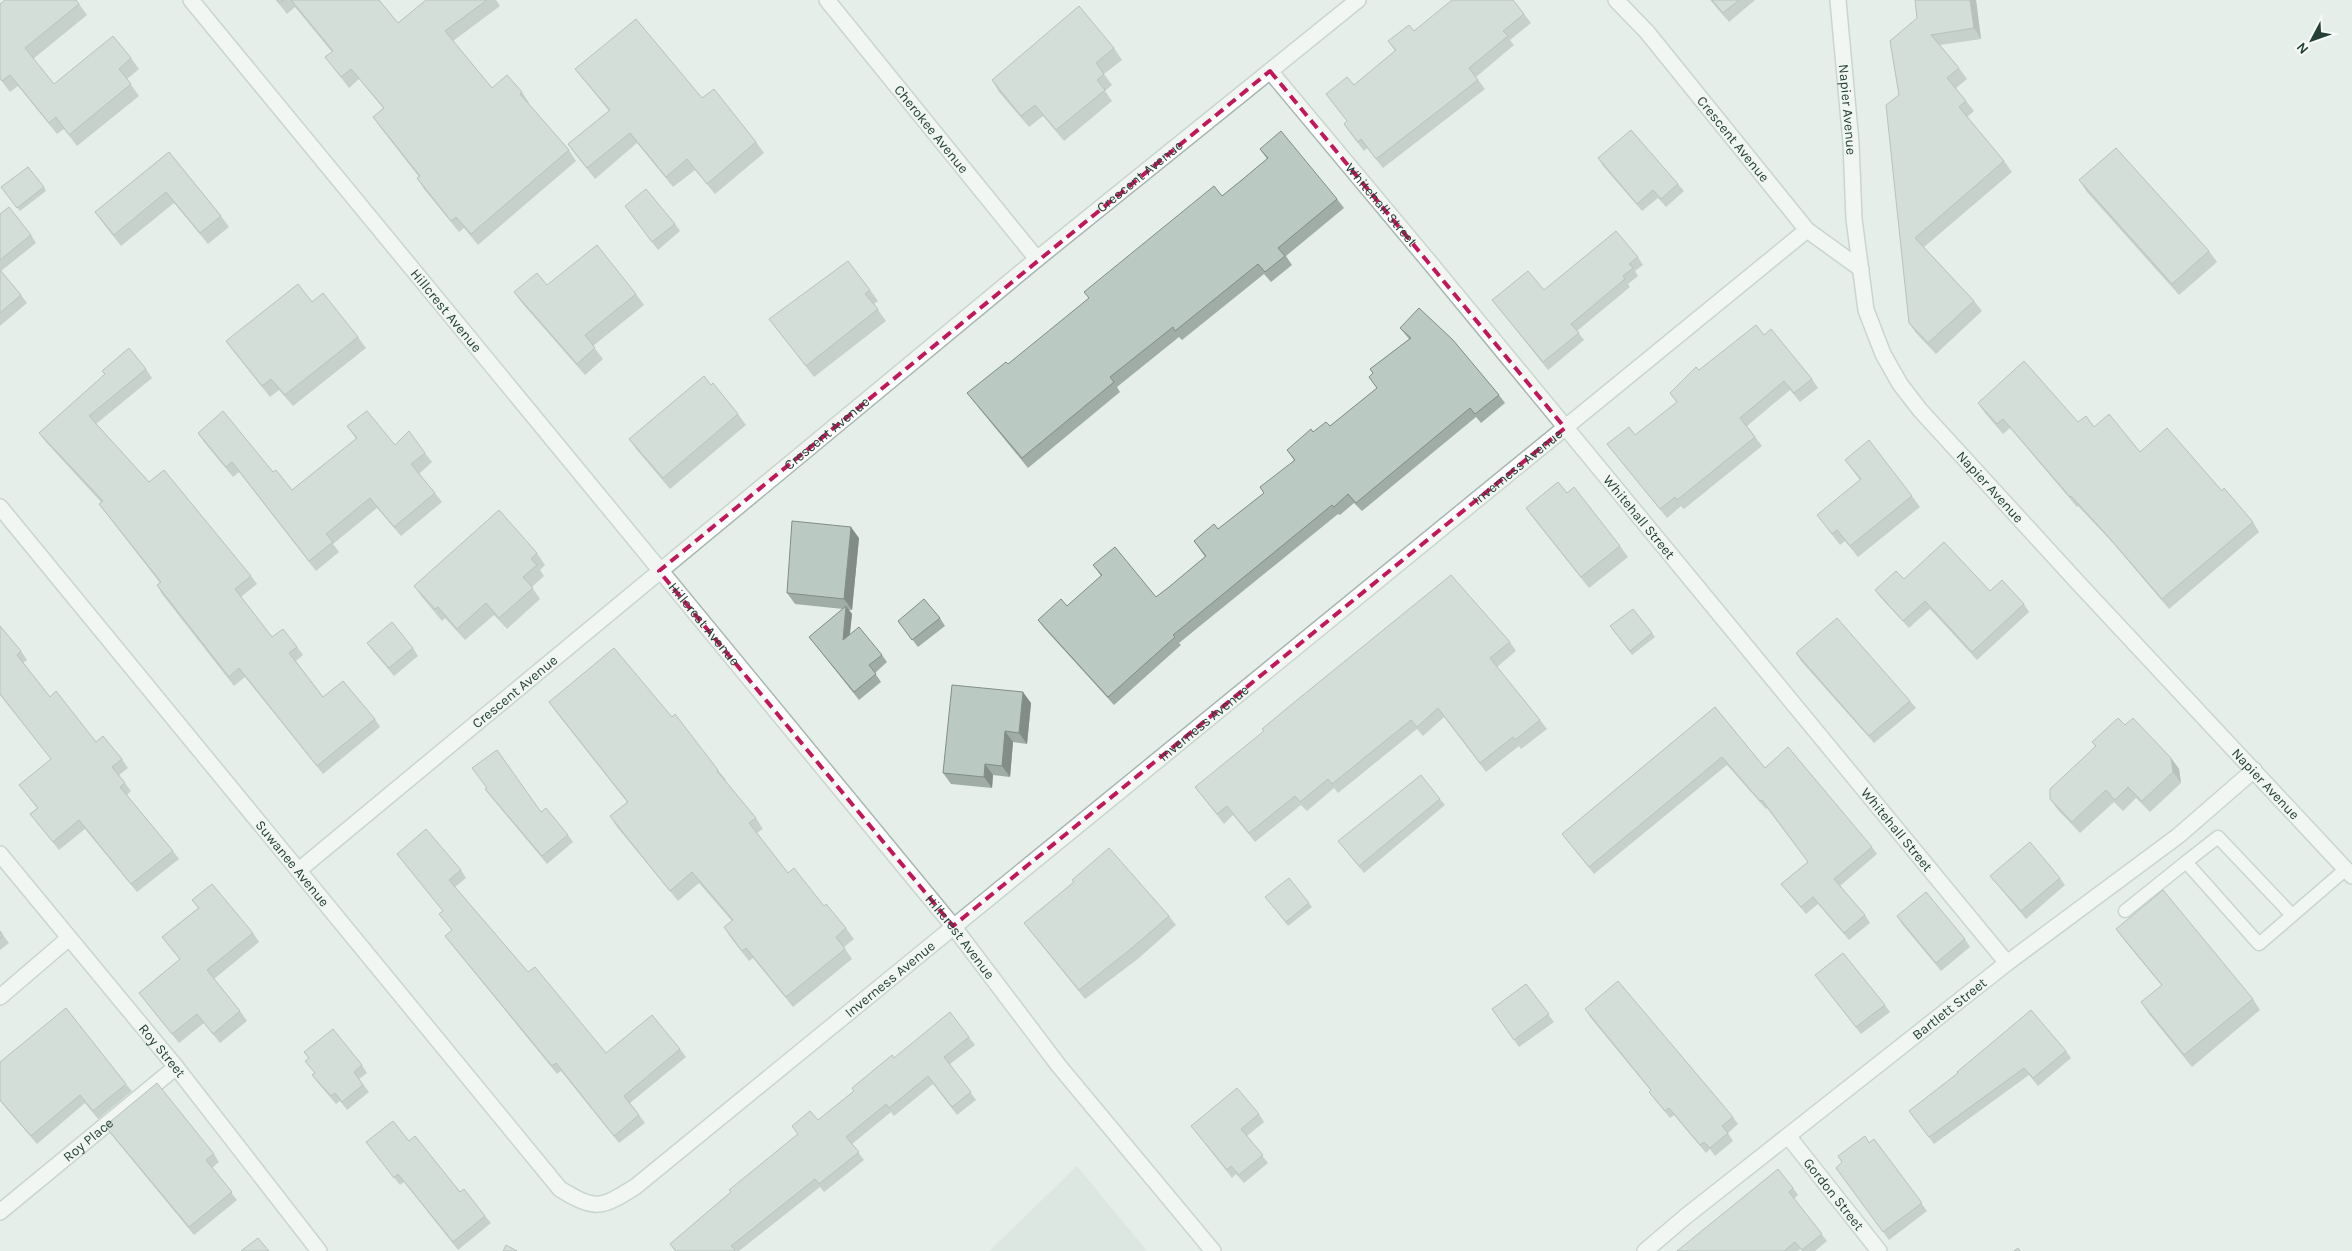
<svg xmlns="http://www.w3.org/2000/svg" width="2352" height="1251" viewBox="0 0 2352 1251" font-family="Karla,sans-serif">
<style>
.built{fill:#d3ded8}
.lines{fill:none;stroke-linecap:round;stroke-linejoin:round}
.service-casing{stroke:#a7b7b0;stroke-width:15}
.minor-casing{stroke:#a7b7b0;stroke-width:18}
.tertiary-casing{stroke:#a7b7b0;stroke-width:18}
.service{stroke:#fff;stroke-width:12}
.minor{stroke:#fff;stroke-width:15}
.tertiary{stroke:#fff;stroke-width:15}
.wall{fill:#a0ada7}
.shaded-wall{fill:#828d88}
.building{fill:#bac9c2;stroke:#828d88}
.marked{fill:none;stroke:#c2185b;stroke-width:4;stroke-dasharray:10 6;stroke-linejoin:round}
.labels{text-anchor:middle;dominant-baseline:central;stroke-width:5;stroke-linejoin:round;paint-order:stroke}
.street-label{font-size:14px;fill:#244137;stroke:#f6faf8}
</style>
<rect width="100%" height="100%" fill="#e5eee9"/>
<!-- built -->
<path class="built" d="M1077 1166 1147 1251H989Z"/>
<g class="lines">
<!-- service casing -->
<g class="service-casing">
<path id="service" d="M2125 911 2186 862
M2292 915 2218 837 2186 862 2259 944 2346 869"/>
</g>
<!-- minor casing -->
<g class="minor-casing">
<g id="minor">
<path id="s1" d="M827 0 1037 259"/>
<path id="s2" d="M1616 0 1647 32 1807 230 1861 269"/>
<path id="s3" d="M1270 71 1431 264 2007 963"/>
<path id="s4" d="M0 507 560 1189C596 1211 601 1208 635 1187L1807 230"/>
<path id="s5" d="M0 854 176 1067 319 1251"/>
<path id="s6" d="M299 870 1037 259 1358 0"/>
<path d="M0 997 69 938"/>
<path id="s7" d="M1788 1136 1879 1251"/>
<path id="s8" d="M0 1212 176 1067"/>
<path id="s9" d="M1645 1251 1685 1217 2007 963 2178 836 2254 770"/>
</g>
</g>
<!-- tertiary casing -->
<g class="tertiary-casing">
<g id="tertiary">
<path id="s10" d="M191 0 953 926 1059 1066 1213 1251"/>
<path id="s11" d="M1838 0 1851 143 1854 219 1866 310 1883 354 1900 384 1920 410 2082 587 2352 876"/>
</g>
</g>
<!-- service -->
<use href="#service" class="service"/>
<!-- minor -->
<use href="#minor" class="minor"/>
<!-- tertiary -->
<use href="#tertiary" class="tertiary"/>
</g>
<!-- wall -->
<path class="wall" d="M276 0H379L398 23 426 0H496L500 6 453 41 492 88 522 92 529 103 528 104 569 150 576 161 478 245 464 228 459 232 424 189 417 178 419 177 380 127 373 117 383 108 359 79 349 88 325 57 332 52 295 7 287 14Z
M1710 0H1755L1729 22Z
M1976 0 1981 39 1940 45 1959 68 1967 79 1956 88 1966 101 1974 111 1967 117 2004 161 2012 172 1924 247 1974 301 1982 311 1936 354 1916 333 1909 323 1899 95 1890 41Z
M0 4H79L87 15 33 59 54 84 131 58 139 69 127 79 139 96 77 146 64 129 57 134 18 86 10 92 0 79Z
M1524 14 1531 23 1510 40 1514 45 1476 77 1485 89 1383 168 1367 148 1364 151 1350 133 1344 124 1347 121 1326 94 1354 85 1395 51 1388 41 1414 31Z
M1114 48 1122 60 1104 74 1112 85 1105 91 1112 101 1064 141 1043 116 1029 127 999 92 992 80Z
M575 69 702 98 756 142 764 153 715 194 695 170 673 187 637 143 595 179 575 154 568 144 609 111 583 79Z
M1260 149 1337 199 1344 208 1286 256 1292 265 1271 282 1264 274 1182 340 1179 337 1117 387 1120 392 1028 468 974 402 967 393 1008 364 1222 196 1267 159Z
M169 152 221 216 229 227 208 244 174 203 121 246 103 223 95 212Z
M1598 158 1678 184 1684 191 1666 207 1658 198 1642 211 1603 166Z
M2079 180 2209 251 2217 262 2179 295 2087 192Z
M1 187H44L46 191 20 211Z
M625 206 675 224 680 231 658 250Z
M0 214 31 235 36 243 1 271 21 295 27 303 0 326Z
M1638 257 1643 265 1635 271 1638 276 1628 284 1630 287 1577 331 1584 340 1548 370 1492 300 1544 290Z
M547 285 636 294 644 305 593 346 603 359 585 375 522 303 514 292Z
M870 290 878 301 874 304 886 321 814 377 769 319Z
M312 302 358 337 366 348 293 406 279 390 270 397 234 352 226 341Z
M1400 328 1499 395 1505 403 1481 423 1476 417 1362 511 1354 503 1340 515 1338 514 1179 643 1181 645 1114 705 1044 628 1038 620 1067 606 1101 576 1093 565 1156 597 1169 587 1205 557 1194 541 1218 529 1264 493 1294 460 1287 450 1313 432 1330 426 1377 388 1369 377 1373 373 1370 369 1409 339Z
M1764 335 1812 379 1818 388 1800 402 1790 390 1747 426 1762 446 1684 509 1681 506 1667 518 1614 453 1607 444 1635 435 1677 402 1670 393 1699 370Z
M146 369 152 378 96 424 149 482 251 576 257 584 241 597 272 637 297 647 303 655 296 661 323 697 375 719 380 727 323 774 245 677 234 686 162 594 157 585 160 583 105 512 99 504 101 502 45 441 39 433 105 375 102 371Z
M711 385 738 414 746 425 670 489 637 450 629 439Z
M1978 403 2078 422 2094 427 2140 452 2222 491 2253 522 2259 532 2169 609 2112 542 2078 506 2077 507 2010 428 2003 434 1985 413Z
M347 426 395 445 425 453 432 462 419 474 435 493 442 502 401 536 377 508 333 544 339 552 316 571 239 472 233 477 204 442 198 433 273 472 292 490 356 439Z
M1845 460 1912 496 1920 507 1858 557 1845 541 1840 545 1817 515 1860 480Z
M1567 493 1620 546 1628 557 1589 588 1534 519 1526 508Z
M859 538 852 610H849L852 614 850 635 882 655 887 662 875 673 881 682 859 700 809 637 843 609 795 604 787 593Z
M537 553 545 565 540 570 544 576 532 587 540 599 507 629 494 615 465 640 445 618 442 621 422 597 414 586Z
M1904 579 1990 591 2024 604 2029 612 1977 660 1930 609 1909 628 1881 598 1875 590Z
M1633 609 1655 637 1632 655 1610 626Z
M940 618 945 626 918 647 898 621Z
M0 626 21 651 27 660 23 663 50 697 96 742 122 759 128 768 119 775 131 791 127 795 173 851 179 859 137 892 85 829 59 850 30 814 37 808 19 785 51 759 0 695Z
M1510 642 1516 651 1497 667 1540 720 1547 729 1521 749 1519 746 1486 772 1444 717 1423 736 1417 729 1338 793 1334 788 1307 811 1301 805 1255 842 1233 815 1224 824 1202 796 1195 787Z
M367 643 413 648 418 656 394 676 373 651Z
M1796 653 1910 701 1916 708 1874 743 1801 661Z
M549 702 672 717 718 770 726 780 725 781 756 818 763 829 757 833 788 873 824 906 846 928 854 939 844 947 852 959 793 1007 753 958 749 961 731 938 724 927 732 921 699 883 678 901 617 827 610 816 627 802 556 712Z
M1031 703 1027 744 1013 742 1010 777 993 775 992 788 951 784 943 773Z
M1715 707 1765 768 1872 847 1877 854 1840 886 1865 915 1870 923 1849 940 1818 904 1806 914 1781 884 1808 862 1767 808 1766 809 1727 765 1594 874 1562 834Z
M2125 725 2171 758 2179 769 2181 783 2150 812 2136 798 2123 811 2114 802 2080 833 2058 810 2050 799 2095 746 2092 742Z
M485 789 541 812 568 835 573 842 547 864 491 797Z
M1440 799 1445 805 1364 873 1338 841Z
M397 854 461 870 466 878 455 887 528 972 606 1053 680 1049 686 1057 630 1103 645 1123 619 1143 561 1071 557 1074 451 944 445 936 452 930 439 914 443 911Z
M1990 876 2060 878 2065 885 2026 919 1996 883Z
M1074 882 1169 916 1176 925 1139 958 1085 999 1031 932 1024 923Z
M192 900 253 933 259 942 214 979 240 1011 247 1021 220 1043 204 1023 179 1043 139 993 180 960 162 937 198 908Z
M1268 900 1309 903 1312 907 1288 926Z
M1897 916 1965 939 1970 947 1941 971 1902 924Z
M2116 929 2253 999 2260 1010 2192 1067 2149 1014 2141 1002 2162 986 2124 940Z
M0 931 9 943 0 950Z
M1815 975 1885 1005 1890 1012 1861 1034Z
M1526 984 1554 1022 1519 1047 1492 1009Z
M1585 1009 1733 1117 1738 1124 1728 1133 1733 1141 1715 1156 1710 1149 1706 1153 1674 1115 1670 1118 1655 1100 1649 1092 1651 1091 1590 1017Z
M969 1037 975 1045 950 1064 976 1100 957 1115 933 1084 894 1116 891 1112 852 1144 864 1160 824 1192 820 1187 739 1251H675L670 1244 798 1134 792 1126 818 1120 894 1058Z
M2066 1051 2071 1058 2038 1086 2029 1075 1934 1144 1909 1111Z
M304 1052 362 1065 367 1073 359 1079 369 1092 347 1110 340 1101 336 1104 318 1083 312 1075 315 1073 305 1061 309 1059Z
M0 1062 126 1084 132 1091 98 1119 85 1103 37 1144 0 1101Z
M1259 1114 1264 1122 1247 1136 1268 1163 1244 1183 1236 1174 1232 1178 1191 1126Z
M105 1126 214 1154 219 1162 212 1168 237 1200 194 1235 110 1133Z
M1874 1139 1927 1211 1889 1240 1836 1168Z
M409 1141 485 1216 491 1223 458 1250 404 1182 400 1185 366 1142Z
M1793 1188 1798 1195 1794 1199 1827 1241 1815 1251H1802L1801 1249 1798 1251H1677Z"/>
<!-- shaded-wall -->
<path class="shaded-wall" d="M1970 0H1976L1981 39 1974 28Z
M851 527 859 538 852 610 844 599Z
M846 606 852 614 848 647 843 640Z
M1023 692 1031 703 1027 744 1019 733Z
M1005 731 1013 742 1010 777 1002 766Z
M2171 758 2179 769 2181 783 2173 772Z
M985 764 993 775 992 788 984 777Z"/>
<!-- building -->
<path class="building" d="M5 0H76L79 4 25 48 54 84 113 36 131 58 119 69 131 84 69 135 56 117 49 123 10 75 2 81 0 78V4Z
M277 0H284L279 3Z
M291 0H379L398 23 426 0H487L445 31 492 88 507 75 522 92 520 94 569 150 471 234 456 217 451 221 417 178 420 176 373 117 384 108 351 69 341 77 325 57 333 51Z
M1452 0H1513L1524 14 1503 31 1508 36 1469 68 1478 80 1376 159 1361 139 1358 142 1344 124 1347 121 1326 94 1347 77 1354 85 1396 50 1388 41 1409 25 1414 31Z
M1712 0H1739L1723 13Z
M1915 0H1970L1974 28 1931 35 1959 68 1947 78 1966 101 1959 107 2004 161 1915 238 1974 301 1928 343 1909 323 1886 105 1899 95 1890 41 1917 18Z
M1079 6 1114 48 1096 63 1104 74 1097 80 1105 90 1056 130 1035 105 1021 116 992 80Z
M636 19 702 98 714 89 756 142 707 184 687 159 666 177 630 133 587 168 568 144 610 110 575 69Z
M1631 130 1678 184 1661 199 1653 190 1637 204 1598 158Z
M1281 131 1337 199 1278 248 1285 256 1265 272 1258 264 1175 331 1173 327 1110 377 1114 382 1022 458 967 393 1006 362 1008 364 1089 298 1084 292 1214 186 1222 196 1243 179 1268 158 1260 149Z
M2116 148 2209 251 2172 284 2079 180Z
M169 152 221 216 200 233 166 192 114 235 95 212Z
M28 167 44 187 17 208 1 187Z
M646 189 675 224 652 242 625 206Z
M9 207 31 235 0 260V214Z
M1616 231 1638 257 1629 264 1633 268 1623 276 1625 279 1571 324 1579 333 1543 362 1492 300 1528 271 1544 290Z
M597 245 636 294 585 335 595 348 577 364 514 292 537 273 547 285Z
M848 261 870 290 865 294 878 309 806 366 769 319Z
M0 270 21 295 0 313Z
M298 284 312 302 323 293 358 337 285 395 271 379 262 386 226 341Z
M1419 308 1453 340 1499 395 1475 414 1470 408 1356 503 1348 494 1334 507 1332 505 1173 635 1175 637 1108 697 1038 620 1061 599 1067 606 1102 575 1093 565 1115 547 1156 597 1169 587 1206 556 1194 541 1214 524 1218 529 1264 493 1260 487 1295 460 1287 450 1311 429 1313 432 1326 422 1330 426 1377 388 1369 377 1373 373 1370 369 1411 338 1400 328Z
M1756 325 1764 335 1771 329 1812 379 1794 393 1784 381 1740 418 1755 437 1677 500 1675 497 1660 509 1607 444 1629 427 1635 435 1677 402 1670 393 1696 367 1699 370Z
M129 348 146 369 89 416 149 482 164 470 251 576 235 589 272 637 283 629 297 647 289 653 323 697 343 681 375 719 317 766 239 668 229 677 157 585 161 582 99 504 103 501 39 433 105 374 102 371Z
M2024 361 2078 422 2086 416 2094 427 2109 414 2140 452 2167 428 2222 491 2224 488 2253 522 2162 599 2105 533 2071 496 2070 497 2003 419 1997 424 1978 403Z
M704 376 711 385 713 383 738 414 663 478 629 439Z
M223 411 273 472 276 470 292 490 357 438 347 426 367 411 395 445 409 431 425 453 411 464 435 493 394 527 370 498 326 534 333 542 309 561 232 462 226 467 198 433Z
M1869 440 1912 496 1850 546 1837 530 1832 534 1817 515 1861 479 1845 460Z
M1558 482 1567 493 1574 487 1620 546 1581 577 1526 508Z
M499 510 537 553 531 559 537 565 523 577 533 588 499 618 486 603 457 629 438 607 435 609 414 586Z
M792 521 851 527 844 599 787 593Z
M1944 542 1990 591 2002 580 2024 604 1972 652 1925 601 1903 621 1875 590 1896 571 1904 579Z
M1451 575 1510 642 1490 658 1540 720 1515 740 1513 737 1480 763 1438 708 1417 727 1411 720 1332 784 1328 779 1300 802 1295 796 1249 833 1227 806 1217 814 1195 787 1264 731 1262 729 1297 700Z
M924 599 940 618 912 640 898 621Z
M846 606 843 640 859 627 882 655 869 665 876 674 854 692 809 637Z
M1633 609 1652 633 1630 651 1610 626Z
M1837 618 1910 701 1869 736 1796 653Z
M392 622 413 648 389 668 367 643Z
M0 626 21 651 17 655 50 697 56 691 96 742 103 736 122 759 112 767 125 783 120 787 173 851 131 884 79 820 53 842 30 814 38 808 19 785 51 759 0 694Z
M614 648 672 717 675 714 718 770 717 771 756 818 749 823 788 873 794 868 824 906 826 904 846 928 836 937 845 949 786 997 746 948 742 951 724 927 733 920 692 872 670 891 649 865 610 816 628 802 549 702Z
M952 685 1023 692 1019 733 1005 731 1002 766 985 764 984 777 943 773Z
M1715 707 1765 768 1788 747 1872 847 1834 879 1865 915 1844 933 1813 897 1801 907 1781 884 1808 862 1762 800 1760 801 1722 757 1589 867 1562 834Z
M2118 718 2125 725 2133 718 2171 758 2173 772 2142 801 2128 787 2115 800 2106 790 2072 822 2050 799V789L2096 746 2092 742Z
M497 750 541 812 546 808 568 835 542 856 485 789 487 788 472 768Z
M1421 775 1440 799 1359 866 1338 841Z
M426 829 461 870 449 880 528 972 535 967 606 1053 652 1015 680 1049 624 1096 639 1115 614 1136 556 1063 552 1066 445 936 452 930 439 914 443 911 397 854Z
M2030 842 2060 878 2021 911 1990 876Z
M1109 848 1169 916 1132 948 1079 990 1024 923 1074 882 1072 880Z
M1289 878 1309 903 1286 922 1265 897Z
M212 884 253 933 207 970 240 1011 213 1034 197 1014 172 1034 139 993 180 959 162 937 199 908 192 900Z
M2163 890 2253 999 2184 1055 2141 1002 2162 985 2116 929Z
M1926 892 1965 939 1936 963 1897 916Z
M0 931 3 936 0 938Z
M1843 953 1885 1005 1856 1027 1815 975Z
M1618 981 1733 1117 1722 1126 1728 1133 1710 1148 1704 1142 1700 1145 1669 1108 1665 1111 1649 1092 1651 1090 1585 1009Z
M1526 984 1549 1014 1514 1040 1492 1009Z
M66 1008 126 1084 93 1111 80 1095 31 1136 0 1100V1062Z
M2031 1010 2066 1051 2033 1078 2024 1068 1929 1137 1909 1111 1958 1073 1957 1072Z
M950 1012 969 1037 944 1057 971 1092 952 1107 928 1076 889 1108 886 1104 846 1137 859 1152 819 1184 815 1179 731 1246 735 1250 734 1251H676L670 1244 731 1192 729 1190 798 1134 792 1126 810 1111 818 1120 854 1091 852 1088 892 1055 894 1058Z
M333 1029 362 1065 354 1072 363 1085 342 1102 335 1093 331 1096 312 1075 315 1073 305 1061 309 1058 304 1052Z
M157 1083 214 1154 206 1160 232 1192 189 1227 105 1126Z
M1237 1088 1259 1114 1241 1129 1263 1155 1239 1175 1231 1166 1227 1170 1191 1126Z
M393 1121 409 1141 415 1136 460 1192 464 1189 485 1216 453 1242 398 1174 394 1178 366 1142Z
M1865 1136 1869 1143 1874 1139 1922 1203 1883 1232 1836 1168 1842 1162 1838 1156Z
M1778 1169 1793 1188 1789 1192 1822 1234 1802 1250 1795 1242 1784 1251H1677Z
M258 1238 269 1251H241Z
M506 1245 517 1251H503Z
M2018 1248 2020 1251H2014Z"/>
<!-- marked area -->
<path d="M0 0H2352V1251H0ZM1270 71 1565 428 953 926 659 571Z" fill="#e5eee9" fill-opacity=".55" fill-rule="evenodd"/>
<path class="marked" d="M1270 71 1565 428 953 926 659 571Z"/>
<g class="labels">
<!-- street labels -->
<g class="street-label">
<text stroke="none"><textPath href="#s11" startOffset="110">Napier Avenue</textPath></text>
<text stroke="none"><textPath href="#s1" startOffset="166">Cherokee Avenue</textPath></text>
<text stroke="none"><textPath href="#s2" startOffset="182">Crescent Avenue</textPath></text>
<text stroke="none"><textPath href="#s6" startOffset="1090">Crescent Avenue</textPath></text>
<text stroke="none"><textPath href="#s3" startOffset="174">Whitehall Street</textPath></text>
<text stroke="none"><textPath href="#s10" startOffset="402">Hillcrest Avenue</textPath></text>
<text stroke="none"><textPath href="#s6" startOffset="685">Crescent Avenue</textPath></text>
<text stroke="none"><textPath href="#s4" startOffset="2104">Inverness Avenue</textPath></text>
<text stroke="none"><textPath href="#s11" startOffset="530">Napier Avenue</textPath></text>
<text stroke="none"><textPath href="#s3" startOffset="579">Whitehall Street</textPath></text>
<text stroke="none"><textPath href="#s10" startOffset="808">Hillcrest Avenue</textPath></text>
<text stroke="none"><textPath href="#s6" startOffset="280">Crescent Avenue</textPath></text>
<text stroke="none"><textPath href="#s4" startOffset="1699">Inverness Avenue</textPath></text>
<text stroke="none"><textPath href="#s11" startOffset="935">Napier Avenue</textPath></text>
<text stroke="none"><textPath href="#s3" startOffset="984">Whitehall Street</textPath></text>
<text stroke="none"><textPath href="#s4" startOffset="461">Suwanee Avenue</textPath></text>
<text stroke="none"><textPath href="#s10" startOffset="1212">Hillcrest Avenue</textPath></text>
<text stroke="none"><textPath href="#s4" startOffset="1294">Inverness Avenue</textPath></text>
<text stroke="none"><textPath href="#s9" startOffset="389">Bartlett Street</textPath></text>
<text stroke="none"><textPath href="#s5" startOffset="255">Roy Street</textPath></text>
<text stroke="none"><textPath href="#s8" startOffset="114">Roy Place</textPath></text>
<text stroke="none"><textPath href="#s7" startOffset="74">Gordon Street</textPath></text>
</g>
</g>
<!-- north arrow -->
<g transform="translate(2312 40) rotate(229)" stroke="#f6faf8" stroke-width="4" paint-order="stroke">
<path d="M0-4L9 19L0 12L-9 19Z" fill="#244137"/>
<text y="-8" font-size="14" font-weight="bold" text-anchor="middle" fill="#244137">N</text>
</g>
</svg>
